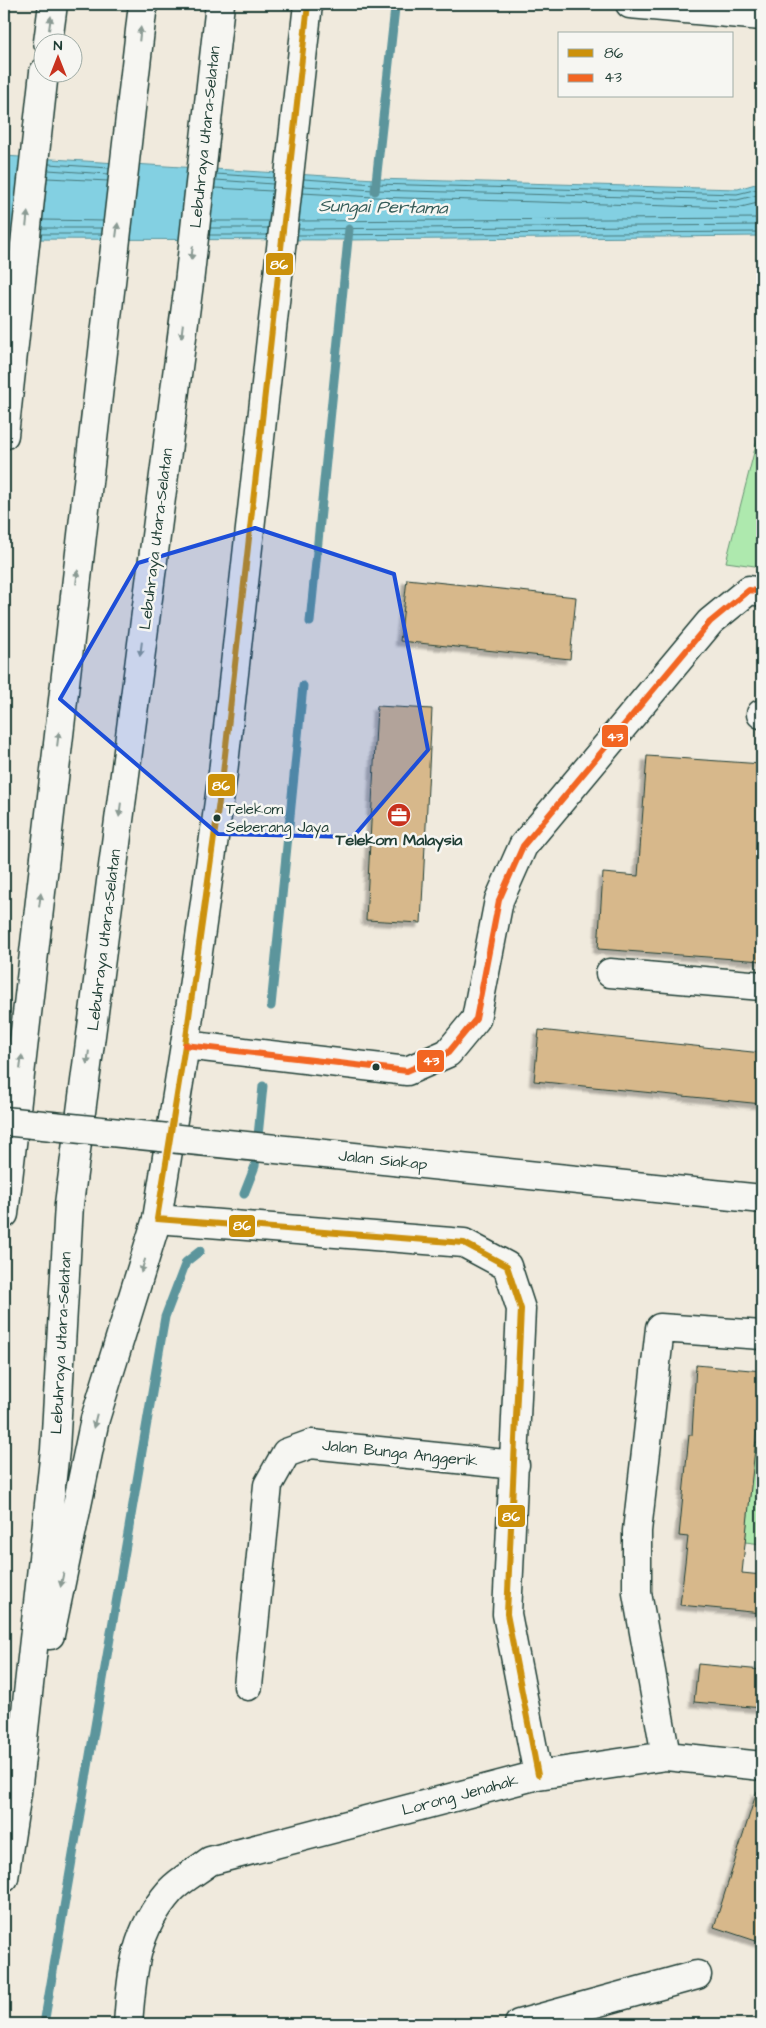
<svg xmlns="http://www.w3.org/2000/svg" width="766" height="2028" viewBox="0 0 766 2028" font-family="'Architects Daughter',sans-serif">
<style>
.green{fill:#aee9ae;stroke:#669371}
.water{fill:#83d0e2;stroke:#5b959c}
.lines{fill:none;stroke-linecap:round;stroke-linejoin:round}
.shore{stroke:#47787a;stroke-width:1}
.stream{stroke:#5b959c;stroke-width:9}
.building{fill:#d7b88b;stroke:#1f3d34;filter:url(#shadow)}
.street-casing{stroke:#1f3d34;stroke-width:31}
.secondary-casing{stroke:#1f3d34;stroke-width:31}
.highway-casing{stroke:#1f3d34;stroke-width:31}
.street{stroke:#f6f6f2;stroke-width:28}
.secondary{stroke:#f6f6f2;stroke-width:28}
.highway{stroke:#f6f6f2;stroke-width:28}
.secondary-bridge-casing{stroke:#1f3d34;stroke-width:31;stroke-linecap:butt}
.secondary-bridge{stroke:#f6f6f2;stroke-width:28}
.bus-1-casing{stroke:#f6f6f2;stroke-width:10}
.bus-2-casing{stroke:#f6f6f2;stroke-width:10}
.bus-1{stroke:#cc910a;stroke-width:6}
.bus-2{stroke:#f26522;stroke-width:6}
.oneway{fill:#8a9a93}
.marked{fill:#1d4ed8;fill-opacity:0.2;stroke:#1d4ed8;stroke-width:4;stroke-linejoin:round}
.bus-dot{fill:#1f3d34;stroke:#f6f6f2;stroke-width:2}
.labels{text-anchor:middle;dominant-baseline:central;stroke-width:5;stroke-linejoin:round;paint-order:stroke}
.bus-label{font-size:15px;fill:#1f3d34;stroke:#f6f6f2;text-anchor:start}
.street-label{font-size:16px;fill:#1f3d34;stroke:#f6f6f2}
.poi-label{font-size:16px;font-weight:bold;fill:#1f3d34;stroke:#f6f6f2}
.water-label{font-size:18px;font-style:italic;fill:#335a57;stroke:#f6f6f2}
.line-badge{stroke:#f6f6f2;stroke-width:2}
.badge-label{font-size:14px;text-anchor:middle;font-weight:bold;fill:#fff}
</style>
<defs>
<filter id="shadow"><feDropShadow dx="-4.5" dy="4.5" stdDeviation="1" flood-color="#0004"/></filter>
</defs>
<rect width="100%" height="100%" fill="#f0eadd"/>
<filter id="ink" filterUnits="userSpaceOnUse"><feTurbulence type="fractalNoise" baseFrequency=".02" numOctaves="2"/><feDisplacementMap in="SourceGraphic" scale="10" xChannelSelector="R" yChannelSelector="G"/><feConvolveMatrix kernelMatrix="1 2 1 2 8 2 1 2 1" color-interpolation-filters="sRGB"/></filter>
<g filter="url(#ink)">
<!-- green -->
<path class="green" d="M762 421V567L726 562Z
M755 1442 762 1443V1544L745 1542Z"/>
<!-- water -->
<path class="water" d="M4 156 375 179 738 189 762 182V236L348 240 4 239Z"/>
<g class="lines">
<!-- shore -->
<path class="shore" d="M49 164 109 168
M48 170 108 174
M216 174 274 178
M47 178 108 181
M304 179 375 184 737 194 762 188
M216 180 273 184
M303 186 375 190 737 200 762 194
M215 188 272 191
M302 193 374 197 737 208 762 202
M43 220 103 221
M211 221H269
M299 221 762 218
M42 228H102
M210 228H268
M298 229 762 225
M41 234H101
M209 235H267
M298 235 762 232"/>
<!-- stream -->
<path class="stream" d="M375 191 395 8
M310 622 349 229
M271 1006 303 686
M244 1194 255 1166 263 1086
M44 2024 165 1317 186 1262 200 1251"/>
</g>
<!-- building -->
<path class="building" d="M407 579 576 597 570 659 400 641Z
M377 706 432 709 421 923 366 920Z
M647 756 762 764V961L598 949 603 873 638 876Z
M539 1030 762 1053V1104L534 1081Z
M696 1365 762 1371V1410H759L742 1573 762 1575V1613L680 1605 688 1537 679 1536 689 1435H692Z
M698 1664 762 1670V1708L694 1702Z
M757 1791 762 1792V1943L714 1927Z"/>
<g class="lines">
<!-- street casing -->
<g class="street-casing">
<path id="street" d="M761 714H762
M610 973 762 986
M185 1045 407 1071 448 1053 476 1019 499 900 523 846 710 622 749 590 762 592
M157 1219 464 1243 507 1266 521 1309 507 1614 538 1775
M248 1686 268 1485 286 1453 311 1444 515 1465
M666 1756 637 1593V1531L660 1328 762 1335
M128 2024C132 1973 134 1932 170 1891 180 1880 197 1871 210 1861L538 1775 666 1756 762 1766
M519 2024 697 1975"/>
</g>
<!-- secondary casing -->
<g class="secondary-casing">
<path id="secondary" d="M630 4 762 16
M48 42 53 4
M4 435 44 72
M157 1219 185 1045 223 773 308 4"/>
</g>
<!-- highway casing -->
<g class="highway-casing">
<path id="highway" d="M4 1214 143 4
M50 1635 95 1419 157 1219
M4 1878 17 1793 55 1450 69 1204 189 283 220 4"/>
</g>
<!-- street -->
<use href="#street" class="street"/>
<!-- secondary -->
<use href="#secondary" class="secondary"/>
<!-- highway -->
<use href="#highway" class="highway"/>
<!-- secondary-bridge casing -->
<g class="secondary-bridge-casing">
<path id="secondary-bridge" d="M4 1121 762 1199"/>
</g>
<!-- secondary-bridge -->
<use href="#secondary-bridge" class="secondary-bridge"/>
<!-- bus-1 casing -->
<g class="bus-1-casing">
<path id="bus-1" d="M308 4 223 773 185 1045 157 1219 464 1243 507 1266 521 1309 507 1614 538 1775"/>
</g>
<!-- bus-2 casing -->
<g class="bus-2-casing">
<path id="bus-2" d="M185 1045 407 1071 448 1053 476 1019 499 900 523 846 710 622 749 590 762 592"/>
</g>
<!-- bus-1 -->
<use href="#bus-1" class="bus-1"/>
<!-- bus-2 -->
<use href="#bus-2" class="bus-2"/>
</g>
<!-- one-way arrows -->
<defs><path id="oneway-solid" d="M-6-.8H1V-3.2L6.5 0L1 3.2V.8H-6Z" transform="scale(1.25)"/></defs>
<g class="oneway">
<use href="#oneway-solid" transform="translate(50 23) rotate(-82)"/>
<use href="#oneway-solid" transform="translate(140 34) rotate(-84)"/>
<use href="#oneway-solid" transform="translate(27 219) rotate(-84)"/>
<use href="#oneway-solid" transform="translate(117 230) rotate(-83)"/>
<use href="#oneway-solid" transform="translate(192 253) rotate(97)"/>
<use href="#oneway-solid" transform="translate(182 331) rotate(97)"/>
<use href="#oneway-solid" transform="translate(77 577) rotate(-83)"/>
<use href="#oneway-solid" transform="translate(141 649) rotate(97)"/>
<use href="#oneway-solid" transform="translate(58 739) rotate(-83)"/>
<use href="#oneway-solid" transform="translate(120 810) rotate(97)"/>
<use href="#oneway-solid" transform="translate(40 900) rotate(-83)"/>
<use href="#oneway-solid" transform="translate(88 1058) rotate(97)"/>
<use href="#oneway-solid" transform="translate(21 1062) rotate(-83)"/>
<use href="#oneway-solid" transform="translate(143 1266) rotate(107)"/>
<use href="#oneway-solid" transform="translate(95 1421) rotate(104)"/>
<use href="#oneway-solid" transform="translate(62 1580) rotate(102)"/>
</g>
</g>
<!-- marked area -->
<path class="marked" d="M255 528 394 574 428 750 353 837 218 834 60 699 138 563Z"/>
<!-- icons -->
<defs>
<g id="office-disc" transform="scale(1.25)"><circle r="9.5" fill="#c8321e" stroke="#f6f6f2"/><path d="M-6-3h4V-5.5h4V-3h4V5H-6ZM-1-4.5V-3h2v-1.5ZM-6 0V1H6V0Z" fill="#fff"/></g>
</defs>
<g fill-rule="evenodd">
<use href="#office-disc" x="399" y="815"/>
</g>
<!-- markers -->
<g class="bus-dot">
<circle cx="217" cy="818" r="4.5"/>
<circle cx="376" cy="1067" r="4.5"/>
</g>
<g class="labels">
<!-- bus labels -->
<g class="bus-label">
<text x="226" y="809">Telekom<tspan x="226" dy="18">Seberang Jaya</tspan></text>
</g>
<!-- street labels -->
<g class="street-label">
<text transform="translate(205 137) rotate(-84)">Lebuhraya Utara–Selatan</text>
<text transform="translate(156 539) rotate(-83)">Lebuhraya Utara–Selatan</text>
<text transform="translate(104 940) rotate(-83)">Lebuhraya Utara–Selatan</text>
<text transform="translate(383 1160) rotate(6)">Jalan Siakap</text>
<text transform="translate(61 1343) rotate(-87)">Lebuhraya Utara–Selatan</text>
<text transform="translate(400 1453) rotate(6)">Jalan Bunga Anggerik</text>
<text transform="translate(460 1795) rotate(-15)">Lorong Jenahak</text>
</g>
<!-- poi labels -->
<g class="poi-label">
<text x="399" y="840">Telekom Malaysia</text>
</g>
<!-- water labels -->
<g class="water-label">
<text transform="translate(383 207) rotate(1)">Sungai Pertama</text>
</g>
</g>
<g class="line-badge">
<rect x="265" y="252" width="29" height="24" rx="5" fill="#cc910a"/>
<rect x="601" y="724" width="28" height="24" rx="5" fill="#f26522"/>
<rect x="207" y="773" width="29" height="24" rx="5" fill="#cc910a"/>
<rect x="416" y="1049" width="29" height="24" rx="5" fill="#f26522"/>
<rect x="228" y="1214" width="28" height="24" rx="5" fill="#cc910a"/>
<rect x="497" y="1504" width="29" height="24" rx="5" fill="#cc910a"/>
</g>
<g class="badge-label">
<text x="279" y="269">86</text>
<text x="615" y="741">43</text>
<text x="221" y="790">86</text>
<text x="431" y="1065">43</text>
<text x="242" y="1230">86</text>
<text x="511" y="1521">86</text>
</g>
<!-- margin -->
<rect width="766" height="2028" fill="none" stroke="#f6f6f2" stroke-width="20"/>
<rect x="10" y="10" width="746" height="2008" fill="none" stroke="#1f3d34" stroke-width="2" filter="url(#ink)"/>
<!-- legend -->
<rect x="558" y="32" width="175" height="65" fill="#f6f6f2" stroke="#a0aca6"/>
<rect x="568" y="49" width="25" height="8" fill="#cc910a" stroke="#a0aca6"/>
<text x="604" y="58" font-size="15" fill="#1f3d34">86</text>
<rect x="568" y="74" width="25" height="8" fill="#f26522" stroke="#a0aca6"/>
<text x="604" y="82" font-size="15" fill="#1f3d34">43</text>
<!-- north arrow -->
<g transform="translate(58 58)"><circle r="24" fill="#f6f6f2" stroke="#a0aca6"/>
<path d="M0-4L9 19L0 12L-9 19Z" fill="#c8321e"/>
<text y="-8" font-size="14" font-weight="bold" text-anchor="middle" fill="#1f3d34">N</text>
</g>
</svg>
